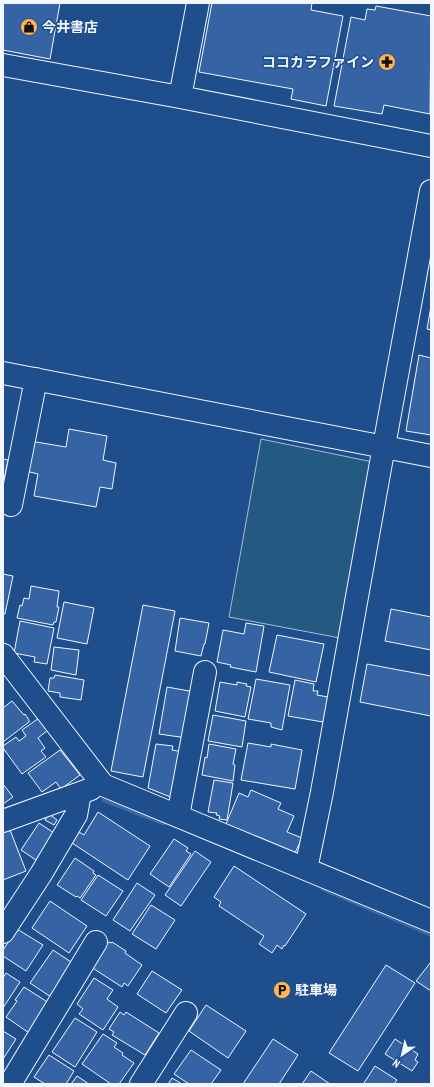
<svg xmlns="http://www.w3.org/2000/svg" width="434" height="1087" viewBox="0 0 434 1087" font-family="'PT Sans Narrow','Noto Sans JP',sans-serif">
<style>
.green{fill:#245a82;stroke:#a8bbd7}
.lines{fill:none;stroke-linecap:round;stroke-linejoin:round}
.stream{stroke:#3b69a3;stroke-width:7}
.building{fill:#3563a3;stroke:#f2f6ff}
.minor-casing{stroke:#f2f6ff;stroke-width:24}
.minor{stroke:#1f4e8c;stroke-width:22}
.labels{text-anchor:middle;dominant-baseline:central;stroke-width:3;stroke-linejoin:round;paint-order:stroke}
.poi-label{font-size:14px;font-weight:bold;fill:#f2f6ff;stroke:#1f4e8c;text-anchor:start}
</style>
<rect width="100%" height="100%" fill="#1f4e8c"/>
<!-- green -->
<path class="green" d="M261 439 368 461 374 467 340 638 229 617Z"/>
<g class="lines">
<!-- stream -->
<path class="stream" d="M105 799 164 822
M324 888 431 933"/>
</g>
<!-- building -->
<path class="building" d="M3 3H60L50 59 3 50Z
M212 3H312L311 10 343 16 326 106 291 99 293 89 199 72Z
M376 6 431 16 430 114 384 105 382 114 334 106 351 17 365 20 367 9 375 10Z
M431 306V330L427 329Z
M419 355 431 358V435L406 431Z
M69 429 107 436 103 460 116 463 112 489 100 487 96 507 34 496 38 474 26 471 30 441 66 447Z
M3 459 8 460 3 485Z
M3 574 13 576 5 614H3Z
M31 586 59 591 57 607H59L56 622H54L53 625 17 618 20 605 22 606 24 598 29 599Z
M64 602 94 608 87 644 57 638Z
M143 605 175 611 143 777 111 771Z
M391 609 431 617V650L385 641Z
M180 618 209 623 205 644H204L201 656 175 651Z
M20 621 54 628 47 664 34 662 35 657 14 653Z
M246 623 264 626 256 672 230 667 231 665 217 662 223 630 244 634Z
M277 635 324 644 316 682 269 672Z
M54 647 79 650 76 675 51 670Z
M367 664 431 676V716L360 702Z
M55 675 84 680 81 700 60 697V693L48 691 50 678H54Z
M256 679 290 685 282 730 271 727V723L248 719Z
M295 680 314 684 313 691H318L317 695 328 697 323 722 288 716Z
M220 682 237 685V682L247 684 246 686 251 687 245 717 215 711Z
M167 687 195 692 187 738 159 734Z
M12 701 24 715 25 714 29 720V722L3 742V708Z
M213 715 246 721 242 747 208 741Z
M39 718 48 730 38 738 45 748 41 751 46 757 22 774 3 748V746L16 737 19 741 26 736 22 730Z
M248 743 271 747V744L302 750 295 789 241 780Z
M156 744 173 746 172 750 183 752 173 798 148 788Z
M209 744 236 749 233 764 235 765 233 781 202 775 205 757 207 758Z
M60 750 80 775 61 789 56 782 42 792 28 773Z
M214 780 233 783 227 820 219 819 220 816 216 815 217 813 208 812Z
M3 784 13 797 3 804Z
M251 790 281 803 278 809 294 816 287 832 302 838 295 853 226 824 239 793 248 797Z
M98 812 150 846 128 880 72 843 79 832 84 835Z
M49 814 57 820 54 825 45 820Z
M39 823 54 833 36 860 21 850Z
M10 830 26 871 3 880V833Z
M174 839 188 848 186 851 191 854 169 887 150 874Z
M195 851 211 862 181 906 165 895Z
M75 858 94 871 93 873 96 875 80 898 77 896 76 897 57 885Z
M234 866 306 914 285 946 284 945 282 949 277 945 272 953 259 944 264 936 219 906 221 902 214 897Z
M98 875 123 891 106 916 81 900Z
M137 883 155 895 130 931 113 920Z
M50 901 87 926 69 953 32 928Z
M151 905 175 920 156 949 132 934Z
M17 929 43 945 26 971 3 956V950Z
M108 942 111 943 112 942 126 951 125 953 142 965 128 986 124 983 122 987 91 967Z
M53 950 74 964 51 997 30 983Z
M431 962V991L416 981Z
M386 965 415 983 358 1071 329 1053Z
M152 971 182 990 166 1013 137 994Z
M6 973 20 982 3 1008V978Z
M94 978 113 990 107 999 118 1007 103 1030 79 1014 83 1009 77 1004Z
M24 987 49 1003 29 1033 6 1017 17 1001 15 1000Z
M206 1005 246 1031 228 1058 189 1031Z
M120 1012 124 1015 126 1012 159 1033 145 1055 112 1035 114 1032 109 1029Z
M75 1018 97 1032 75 1067 52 1052Z
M3 1031 16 1039 3 1059Z
M103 1034 117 1043 114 1047 123 1053 122 1055 134 1063 119 1084H111L82 1064Z
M273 1039 298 1055 279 1084H243Z
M395 1039 418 1054 415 1060 418 1062 412 1071 385 1054Z
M191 1050 221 1070 211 1084H189L174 1074Z
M49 1055 74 1071 66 1084H45L34 1077Z
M375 1066 397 1080 394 1084H365L364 1083Z
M311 1071 330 1084H302Z
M77 1076 89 1084H71Z
M172 1078 182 1084H168Z"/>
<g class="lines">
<!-- minor casing -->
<g class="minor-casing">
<path id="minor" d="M198 3 180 97 431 146
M3 65 180 97
M3 373 431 456
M11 505 36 379
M3 655 103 785 431 921
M178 816 205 672
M3 821 91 789
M306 869 322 792 384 446 431 191
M3 932 41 874 76 815 80 793
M10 1084 96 942
M141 1084 186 1013"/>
</g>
<!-- minor -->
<use href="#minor" class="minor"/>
</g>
<!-- icons -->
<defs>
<g id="shop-disc" transform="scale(0.9)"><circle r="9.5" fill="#ffb74d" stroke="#1f4e8c"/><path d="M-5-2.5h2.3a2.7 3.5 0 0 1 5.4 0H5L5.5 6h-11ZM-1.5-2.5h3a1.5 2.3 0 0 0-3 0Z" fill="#111"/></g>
<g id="pharmacy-disc" transform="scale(0.9)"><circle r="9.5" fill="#ffb74d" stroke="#1f4e8c"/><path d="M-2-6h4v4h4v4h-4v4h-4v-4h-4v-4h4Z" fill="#111"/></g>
<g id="parking-disc" transform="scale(0.9)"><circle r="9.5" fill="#ffb74d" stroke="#1f4e8c"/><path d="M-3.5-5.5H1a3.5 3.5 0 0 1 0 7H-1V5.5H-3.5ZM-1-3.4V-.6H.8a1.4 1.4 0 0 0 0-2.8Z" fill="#111"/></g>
</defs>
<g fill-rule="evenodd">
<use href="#shop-disc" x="29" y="27"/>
<use href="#pharmacy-disc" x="387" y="62"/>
<use href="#parking-disc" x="282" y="990"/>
</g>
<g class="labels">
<!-- poi labels -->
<g class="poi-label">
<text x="42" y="27">今井書店</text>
<text x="374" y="62" text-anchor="end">ココカラファイン</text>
<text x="295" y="990">駐車場</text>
</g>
</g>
<!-- border -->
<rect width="434" height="1087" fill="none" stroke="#f2f6ff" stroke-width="8"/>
<!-- north arrow -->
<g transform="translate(402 1055) rotate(214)" stroke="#1f4e8c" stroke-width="3" paint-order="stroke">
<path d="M0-3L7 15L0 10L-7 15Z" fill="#f2f6ff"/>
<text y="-6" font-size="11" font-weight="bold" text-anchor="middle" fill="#f2f6ff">N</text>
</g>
</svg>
